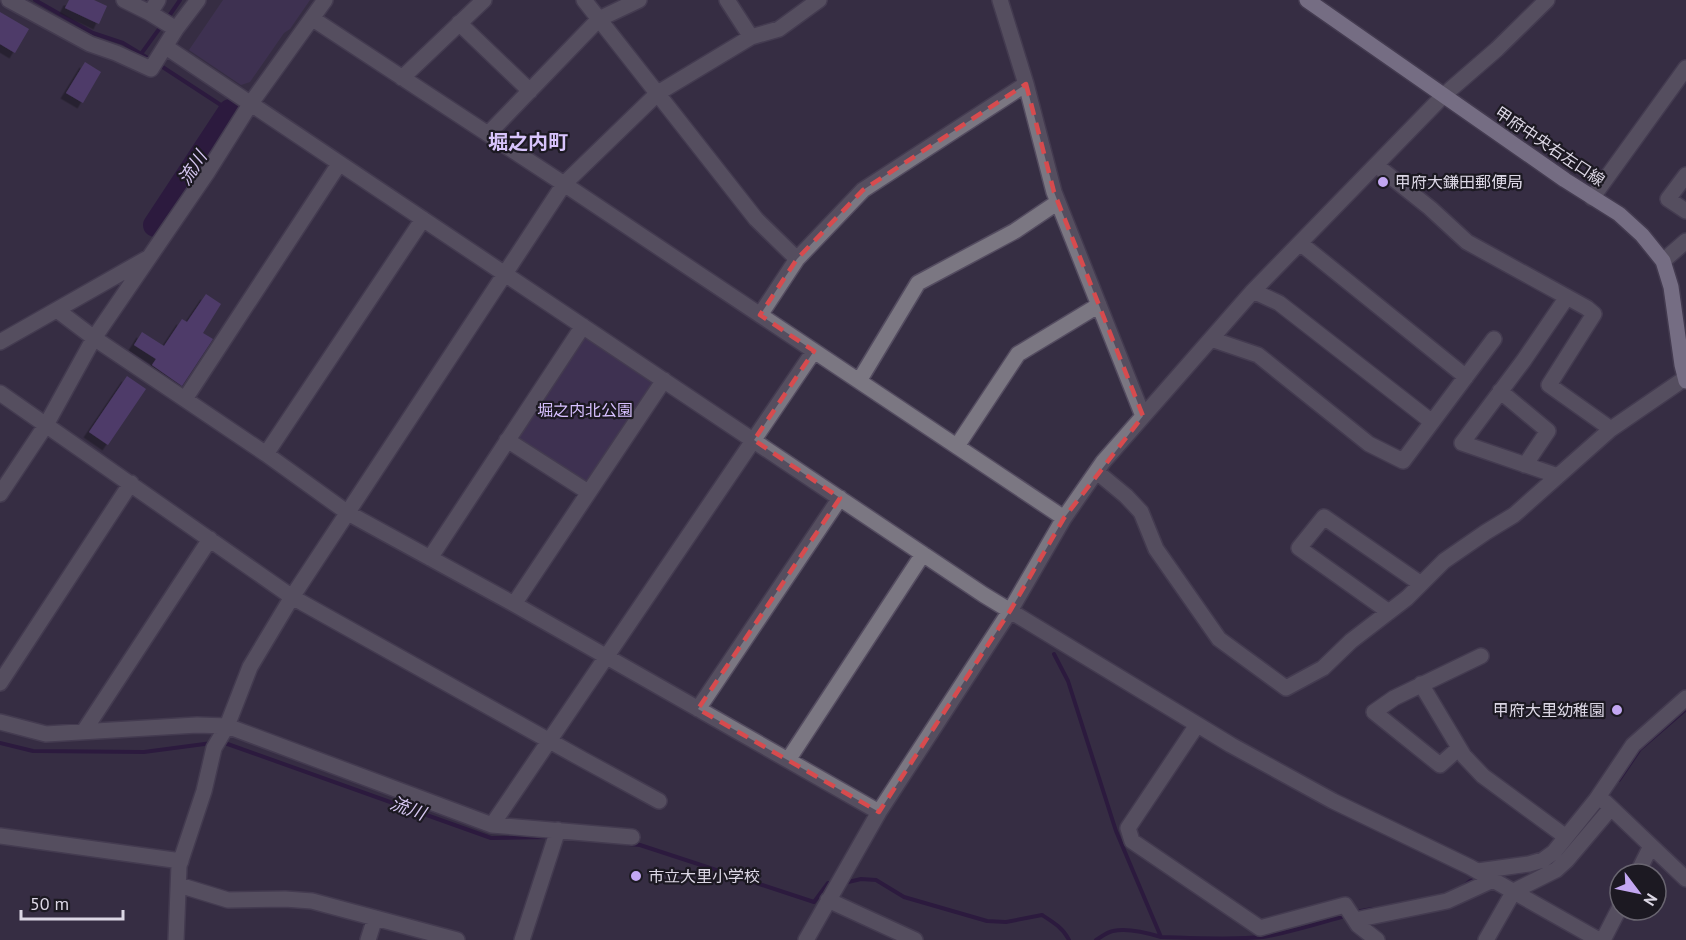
<svg xmlns="http://www.w3.org/2000/svg" width="1686" height="940" viewBox="0 0 1686 940" font-family="'PT Sans','Noto Sans JP',sans-serif">
<style>
.green{fill:#483762}
.lines{fill:none;stroke-linecap:round;stroke-linejoin:round}
.stream{stroke:#1f0439;stroke-width:4}
.river{stroke:#1f0439;stroke-width:24}
.building{fill:#6b4d97;filter:url(#shadow)}
.minor-casing{stroke:#544c60;stroke-width:18}
.major-casing{stroke:#544c60;stroke-width:18}
.minor{stroke:#7b7782;stroke-width:15}
.major{stroke:#c2bbd1;stroke-width:15}
.marked{fill:none;stroke:#d74b4e;stroke-width:4.5;stroke-dasharray:12 8;stroke-linejoin:round}
.poi-dot{fill:#c3a7f2;stroke:#1c1922;stroke-width:2}
.labels{text-anchor:middle;dominant-baseline:central;stroke-width:4.5;stroke-linejoin:round;paint-order:stroke}
.street-label{font-size:16px;fill:#dcd7e5;stroke:#1c1922}
.poi-label{font-size:16px;fill:#dcd7e5;stroke:#1c1922;text-anchor:start}
.park-label{font-size:16px;fill:#d7c0ff;stroke:#1c1922}
.water-label{font-size:18px;font-style:italic;fill:#d6c7f1;stroke:#1c1922}
.quarter-label{font-size:20px;font-weight:bold;fill:#d8c4fc;stroke:#1c1922}
</style>
<defs>
<filter id="shadow"><feDropShadow dx="-5.5" dy="5.5" stdDeviation="0" flood-color="#0009"/></filter>
</defs>
<rect width="100%" height="100%" fill="#362e43"/>
<!-- green -->
<path class="green" d="M223 0H310L290 29 284 33 250 82 241 85 189 50Z
M583 326 664 380 588 492 507 440Z"/>
<g class="lines">
<!-- stream -->
<path class="stream" d="M35 0 93 33 123 43 151 60
M167 19 180 0
M141 54 162 25
M158 64 230 111
M1054 654 1068 681 1116 831 1161 937C1195 938 1230 940 1263 937 1292 932 1320 923 1348 915
M222 742 491 838 550 837
M0 743 33 751 144 752 212 743
M1619 780 1640 749 1686 709
M629 844 640 845 814 902 828 883H833
M1514 873 1542 869
M844 883 861 879 876 880 904 897 987 921 1006 922 1042 915C1053 922 1063 928 1069 940
M1463 887 1470 881 1480 879
M1355 912 1372 909
M1096 940C1101 937 1107 932 1113 931 1126 928 1148 933 1161 937"/>
<!-- river -->
<path class="river" d="M155 225 230 111"/>
</g>
<!-- building -->
<path class="building" d="M69 0H94L107 6 99 24 65 8Z
M0 12 29 29 15 53 0 44Z
M85 62 101 72 83 103 66 93Z
M206 294 221 304 203 333 213 339 182 386 152 365 156 359 134 345 142 332 164 346 182 319 187 322Z
M127 376 146 389 108 445 89 432Z"/>
<g class="lines">
<!-- minor casing -->
<g class="minor-casing">
<path id="minor" d="M9 0 90 44 116 53 151 69 176 29 198 0
M124 0 150 13 176 29
M584 0 756 219 797 259
M1000 0 1026 84 1054 192 1143 416
M150 13 158 0
M313 19 564 184 1064 518
M459 23 530 91
M751 37 779 29 819 0
M166 47 984 595 1231 745 1333 801 1470 867 1599 940
M402 78 484 0
M488 134 599 19 639 0
M1376 165 1430 208 1467 242 1587 308 1594 314 1549 385 1611 429
M1686 175 1668 199 1686 211
M1592 198 1686 68
M1300 243 1466 377
M1663 261 1686 241
M1253 291 1279 303 1432 422
M57 310 94 338 266 454 348 513 514 604 879 812
M760 315 797 259 863 190 1026 84
M1211 339 1258 355 1369 444 1403 461 1494 339
M0 342 146 259
M859 381 918 283 1015 231 1058 202
M1500 391 1548 431 1525 465
M0 393 292 597 582 759 659 801
M185 399 339 164
M507 440 588 492
M957 446 1018 354 1099 305
M266 454 423 219
M1097 472 1126 496 1141 512 1156 549 1219 639 1286 688 1323 668 1351 641 1407 598 1444 561 1486 532 1514 515 1611 429 1684 379
M1558 476 1462 443 1524 360 1567 297
M0 494 46 425 94 338 207 173 251 103 325 0
M430 558 583 326
M514 604 664 380
M1389 612 1299 548 1324 517 1421 584
M0 683 131 483
M1421 684 1464 756 1483 776 1566 837
M698 709 840 498
M0 722 46 734 197 725 227 726 492 825 632 837
M1197 725 1128 828 1132 841 1260 928 1345 905 1358 925 1377 940
M84 731 210 539
M1459 748 1440 765 1374 712 1394 698 1481 656
M788 760 923 554
M1605 802 1686 879
M492 825 814 351
M0 836 181 861
M1478 871 1529 864 1543 860 1554 852 1596 800 1633 745 1686 698
M1637 874 1651 846
M179 885 228 900 285 899 312 901 457 940
M828 900 915 940
M1355 920 1447 901 1493 880
M176 940 179 866 204 791 214 748 227 726 250 667 292 597 564 184 658 93 751 37 727 0
M368 940 375 918
M522 940 558 830
M806 940 879 812 1010 611 1064 518 1103 462 1253 291 1444 95 1497 49 1547 0
M1486 940 1514 891 1556 870 1567 860 1611 808
M1603 940 1620 907"/>
</g>
<!-- major casing -->
<g class="major-casing">
<path id="major" d="M1307 0 1565 180 1619 214 1642 235 1663 261 1671 287 1682 365 1686 381"/>
</g>
<!-- minor -->
<use href="#minor" class="minor"/>
<!-- major -->
<use href="#major" class="major"/>
</g>
<!-- marked area -->
<path d="M0 0H1686V940H0ZM1026 84 1054 192 1143 416 1064 518 1010 611 879 812 698 709 840 498 754 440 814 351 760 315 797 259 863 190Z" fill="#362e43" fill-opacity=".55" fill-rule="evenodd"/>
<path class="marked" d="M1026 84 1054 192 1143 416 1064 518 1010 611 879 812 698 709 840 498 754 440 814 351 760 315 797 259 863 190Z"/>
<!-- markers -->
<g class="poi-dot">
<circle cx="1383" cy="182" r="6"/>
<circle cx="1617" cy="710" r="6"/>
<circle cx="636" cy="876" r="6"/>
</g>
<g class="labels">
<!-- street labels -->
<g class="street-label">
<text transform="translate(1550 146) rotate(34)">甲府中央右左口線</text>
</g>
<!-- poi labels -->
<g class="poi-label">
<text x="1395" y="182">甲府大鎌田郵便局</text>
<text x="1605" y="710" text-anchor="end">甲府大里幼稚園</text>
<text x="648" y="876">市立大里小学校</text>
</g>
<!-- park labels -->
<g class="park-label">
<text x="585" y="410">堀之内北公園</text>
</g>
<!-- water labels -->
<g class="water-label">
<text transform="translate(192 168) rotate(-57)">流川</text>
<text transform="translate(408 808) rotate(20)">流川</text>
</g>
<!-- quarter labels -->
<g class="quarter-label">
<text x="528" y="142">堀之内町</text>
</g>
</g>
<!-- north arrow -->
<g transform="translate(1638 892) rotate(122)"><circle r="28" fill="#1c1922" stroke="#696570" stroke-width="1.5"/>
<path d="M0-4.5L10 22L0 15L-10 22Z" fill="#c3a7f2"/>
<text y="-9" font-size="16" font-weight="bold" text-anchor="middle" fill="#dcd7e5">N</text>
</g>
<!-- scale -->
<path d="M21 910v9h102v-9" fill="none" stroke="#dcd7e5" stroke-width="3"/>
<text x="30" y="910" font-size="18" fill="#dcd7e5" stroke="#1c1922" stroke-width="4.5" paint-order="stroke">50 m</text>
</svg>
